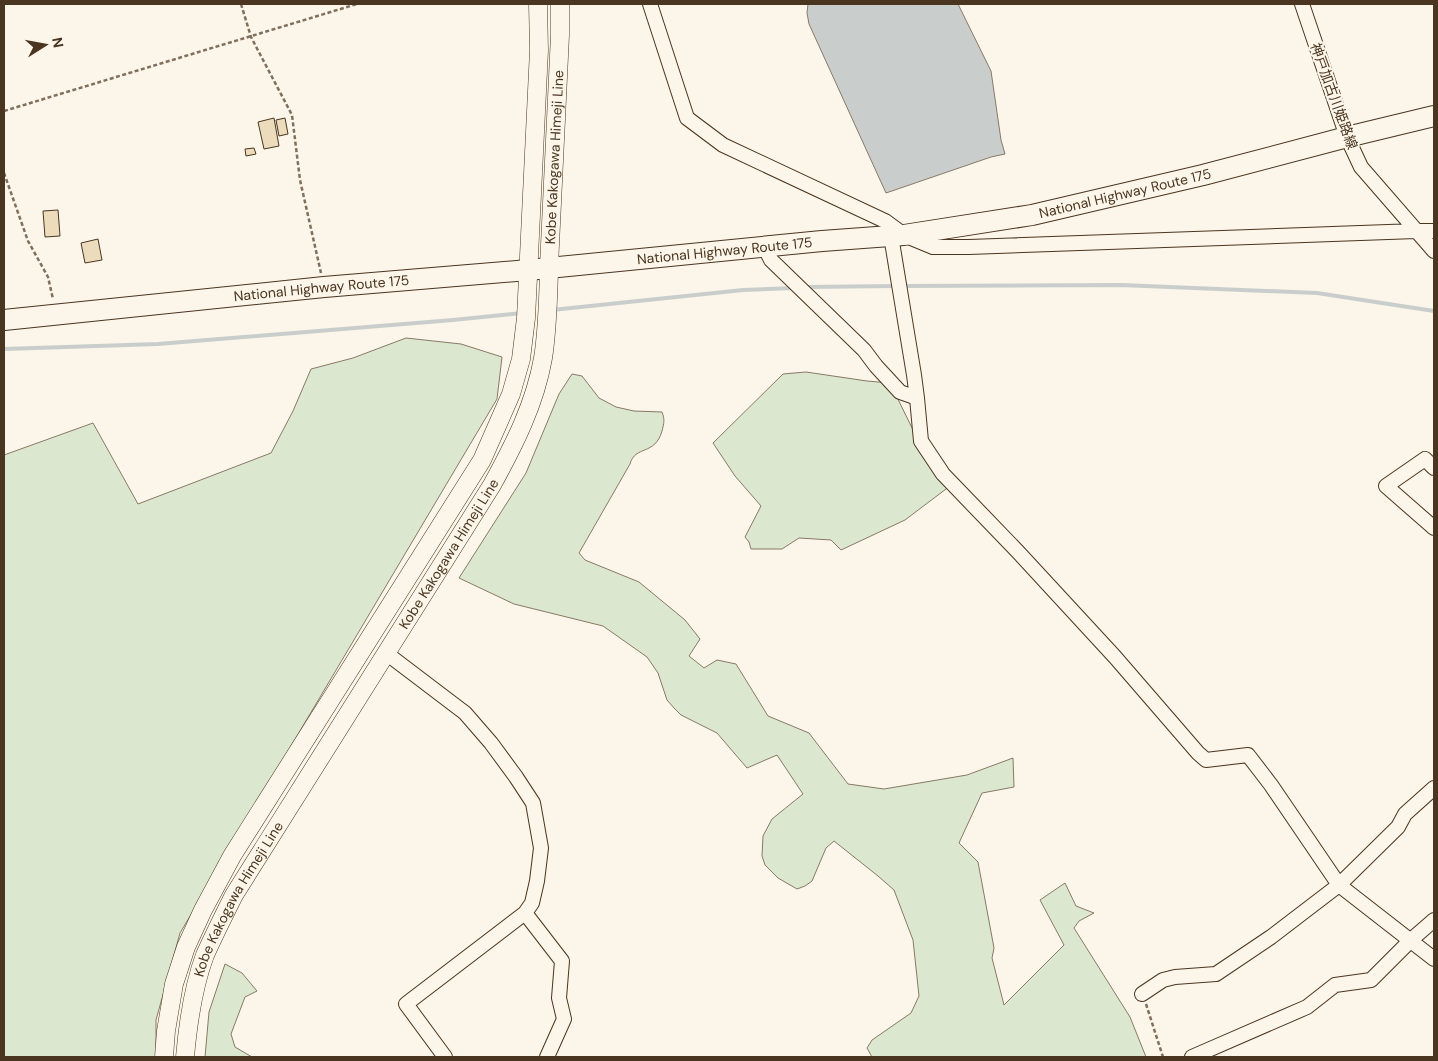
<svg xmlns="http://www.w3.org/2000/svg" width="1438" height="1061" viewBox="0 0 1438 1061" font-family="'DM Sans','Noto Sans JP',sans-serif">
<style>
.green{fill:#dce7d0;stroke:#887966}
.water{fill:#c9cecd;stroke:#887966}
.lines{fill:none;stroke-linecap:round;stroke-linejoin:round}
.stream{stroke:#c9cecd;stroke-width:4}
.building{fill:#ecdcbc;stroke:#4a3520}
.minor-casing{stroke:#4a3520;stroke-width:16}
.major-casing{stroke:#4a3520;stroke-width:19}
.highway-casing{stroke:#4a3520;stroke-width:22}
.path{stroke:#7f6f5c;stroke-width:2.5;stroke-dasharray:4 2.5;stroke-linecap:butt}
.minor{stroke:#fbf6e9;stroke-width:14}
.major{stroke:#fbf6e9;stroke-width:18}
.highway{stroke:#fbf6e9;stroke-width:20}
.labels{text-anchor:middle;dominant-baseline:central;stroke-width:4;stroke-linejoin:round;paint-order:stroke}
.street-label{font-size:14px;fill:#4a3520;stroke:#fbf6e9}
</style>
<rect width="100%" height="100%" fill="#fbf6e9"/>
<!-- green -->
<path class="green" d="M406 338 461 344 502 357 497 399 180 933 156 1020V1057H4V455L93 423 138 504 271 453 293 411 311 369 353 358Z
M806 372 867 381 890 383 917 438 950 486 905 520 841 550 831 540 799 538 782 549H751L749 542 745 537 761 506 735 476 713 443 783 374Z
M572 374 582 376 599 398 616 407 634 411 662 412C665 420 664 423 662 431 655 456 635 445 630 464L579 553 585 560 639 582 685 620 700 639 689 656 704 668 717 660 736 664 768 716 809 733 848 784 884 789 967 775 1013 758 1014 787 982 793 959 843 978 862 994 948 992 958 1004 1005 1064 945 1040 900 1065 883 1076 906 1094 913 1079 921 1074 928 1130 1017 1146 1057H872L867 1048 872 1040 911 1013 919 996 913 940 894 890 878 876 834 841 826 848 812 881 805 886 797 889 778 878 765 865 762 856 763 836 772 819 803 794 777 755 747 768 717 733 681 715 674 708 667 700 658 673 647 657 603 626 514 604 459 578 526 473 559 394Z
M225 964 242 973 257 991 245 997 231 1034 235 1047 252 1057H205L209 1012Z"/>
<!-- water -->
<path class="water" d="M808 4H958L991 71 1001 140 1005 154 991 157 886 193 809 24 807 13Z"/>
<g class="lines">
<!-- stream -->
<path class="stream" d="M903 286 1121 285 1317 293 1434 311
M806 287 896 286
M552 310 743 290 794 288
M4 349 158 344 453 320 522 313"/>
</g>
<!-- building -->
<path class="building" d="M274 118 279 146 264 149 258 122Z
M285 118 288 134 279 136 276 120Z
M254 148 256 154 246 156 245 149Z
M58 210 60 236 45 237 43 211Z
M98 239 102 260 85 263 81 243Z"/>
<g class="lines">
<!-- minor casing -->
<g class="minor-casing">
<path id="minor" d="M650 4 687 118 723 145 885 221 904 235 933 247H969L1416 231H1434
M1302 4 1347 137 1361 167 1434 251
M891 236 914 375 917 398
M764 246 771 260 864 350 876 366 900 392 917 398 921 441 943 474 1020 554 1115 657 1198 753 1206 760 1248 755 1271 785 1339 885 1434 959
M1434 468 1425 459 1386 486 1434 528
M386 653 465 713 491 743 516 777 533 803 541 848 537 881 532 903 525 913 406 1004 445 1057
M525 913 562 961 559 998 564 1019 547 1057
M1142 994 1163 980 1175 977 1216 974 1271 937 1339 885 1398 827 1405 814 1434 788
M1192 1057 1307 1007 1335 985 1371 980 1411 940 1434 920"/>
</g>
<!-- major casing -->
<g class="major-casing">
<g id="major">
<path d="M164 1057 166 1031 174 984 186 947 203 910 232 856 482 460 511 394 521 359 526 318 539 50 538 4"/>
<path id="s1" d="M185 1057C188 1023 193 987 205 955 214 935 224 915 234 895L492 485C514 445 535 404 543 358 549 321 548 282 550 245 553 175 557 105 560 35V4"/>
</g>
</g>
<!-- highway casing -->
<g class="highway-casing">
<g id="highway">
<path id="s2" d="M4 320 324 287 528 270 822 241 904 235 1032 215 1203 175 1347 137 1434 116"/>
</g>
</g>
<!-- path -->
<path class="path" d="M241 4 251 37 292 115 300 180 321 273
M4 111 357 4
M4 173 28 241 48 277 53 299
M1146 1004 1163 1057"/>
<!-- minor -->
<use href="#minor" class="minor"/>
<!-- major -->
<use href="#major" class="major"/>
<!-- highway -->
<use href="#highway" class="highway"/>
</g>
<g class="labels">
<!-- street labels -->
<g class="street-label">
<text transform="translate(1334 96) rotate(70)">神戸加古川姫路線</text>
<text stroke="none"><textPath href="#s1" startOffset="994">Kobe Kakogawa Himeji Line</textPath></text>
<text stroke="none"><textPath href="#s2" startOffset="1129">National Highway Route 175</textPath></text>
<text stroke="none"><textPath href="#s2" startOffset="724">National Highway Route 175</textPath></text>
<text stroke="none"><textPath href="#s2" startOffset="319">National Highway Route 175</textPath></text>
<text stroke="none"><textPath href="#s1" startOffset="574">Kobe Kakogawa Himeji Line</textPath></text>
<text stroke="none"><textPath href="#s1" startOffset="169">Kobe Kakogawa Himeji Line</textPath></text>
</g>
</g>
<!-- border -->
<rect width="1438" height="1061" fill="none" stroke="#4a3520" stroke-width="10"/>
<!-- north arrow -->
<g transform="translate(45 45) rotate(79)" stroke="#fbf6e9" stroke-width="4" paint-order="stroke">
<path d="M0-4L9 19L0 12L-9 19Z" fill="#4a3520"/>
<text y="-8" font-size="14" font-weight="bold" text-anchor="middle" fill="#4a3520">N</text>
</g>
</svg>
